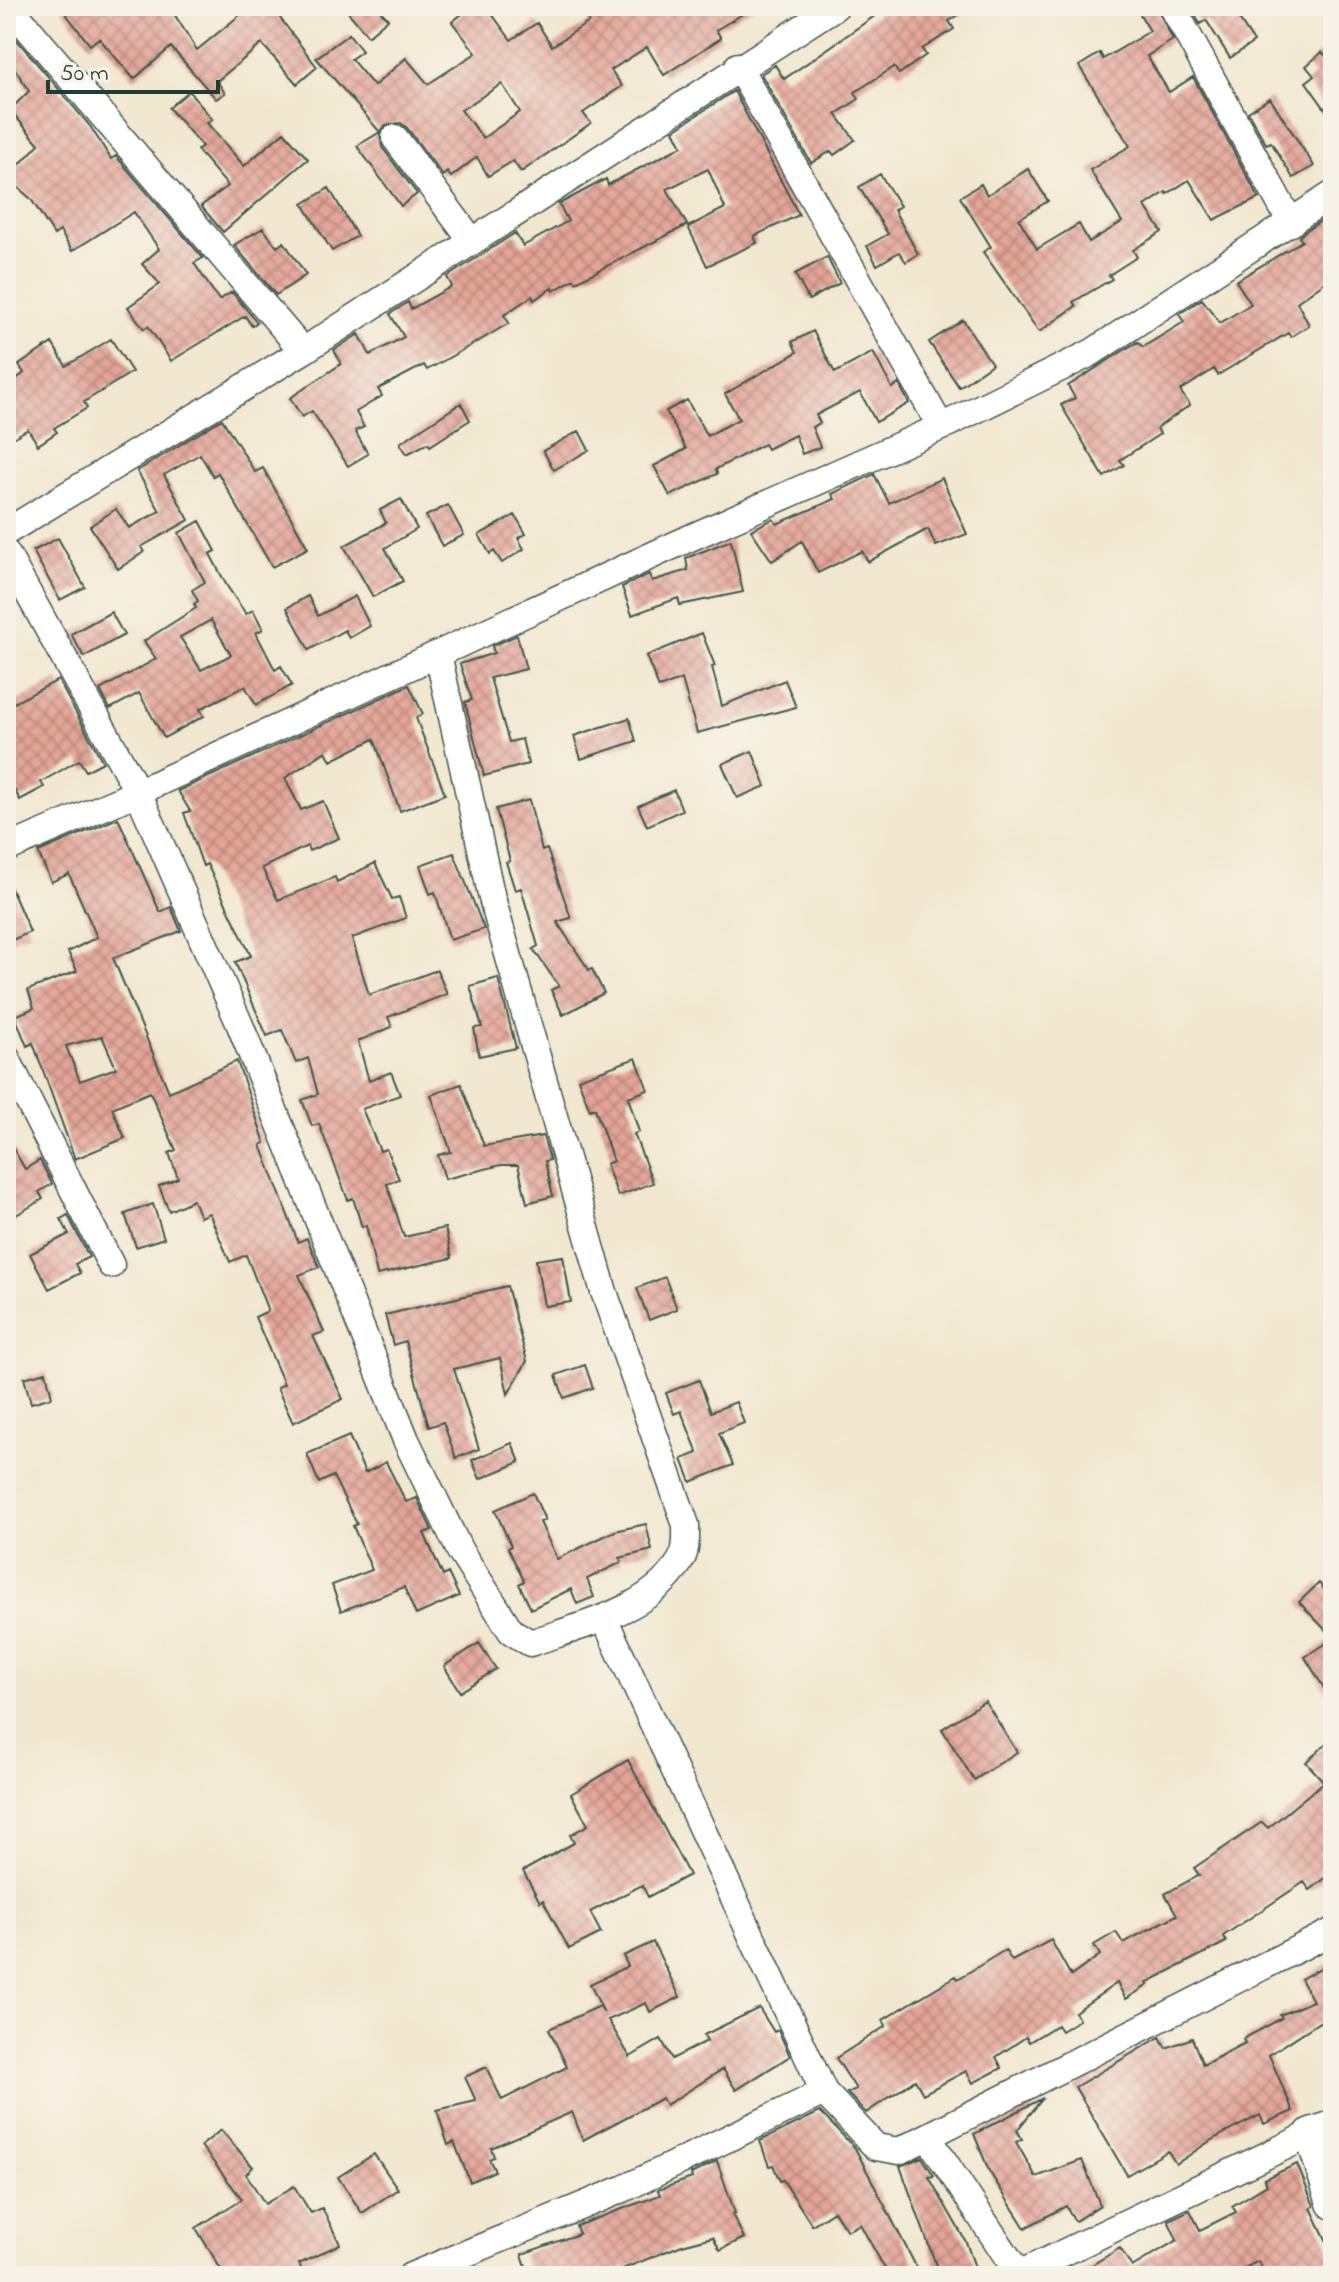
<svg xmlns="http://www.w3.org/2000/svg" width="1339" height="2282" viewBox="0 0 1339 2282" font-family="'Indie Flower',sans-serif">
<style>
.building{fill:url(#building-cross-hatch);fill-rule:evenodd}
.lines{fill:none;stroke-linecap:round;stroke-linejoin:round}
.minor-casing{stroke:#3e564b;stroke-width:29}
.tertiary-casing{stroke:#3e564b;stroke-width:35}
.minor{stroke:#fff;stroke-width:26}
.tertiary{stroke:#fff;stroke-width:32}
</style>
<defs>
<pattern id="building-cross-hatch" width="8" height="8" patternUnits="userSpaceOnUse" patternTransform="scale(2)"><rect width="8" height="8" fill="#e4a597"/><path d="M0 0l8 8M0 8l8-8" fill="none" stroke="#b8887c"/></pattern>
</defs>
<rect width="100%" height="100%" fill="#f7f3e8"/>
<filter id="ink" filterUnits="userSpaceOnUse"><feTurbulence type="fractalNoise" baseFrequency=".0125" numOctaves="2"/><feDisplacementMap in="SourceGraphic" scale="16" xChannelSelector="R" yChannelSelector="G"/><feConvolveMatrix kernelMatrix="1 2 1 2 8 2 1 2 1" color-interpolation-filters="sRGB"/></filter>
<filter id="wash" filterUnits="userSpaceOnUse"><feTurbulence type="fractalNoise" baseFrequency=".006" numOctaves="4" result="noise"/><feDisplacementMap in="SourceGraphic" scale="32" xChannelSelector="R" yChannelSelector="G"/><feGaussianBlur stdDeviation="1.8" result="paint"/><feColorMatrix in="noise" values="0 0 0 0 0 0 0 0 0 0 0 0 0 0 0 0 0 1.4 0 .05"/><feComposite in="paint" operator="in"/></filter>
<g filter="url(#wash)">
<rect width="100%" height="100%" fill="#f1e7ce"/>
<g id="blocks">
<!-- building -->
<path class="building" d="M60 6H169L197 50 241 14 235 6H271L317 67 297 84 262 44 217 81 225 93 216 99 171 47 134 79 99 38 90 45Z
M343 6H376L388 19 368 36Z
M472 6H486L511 40 537 23 552 46 589 22 578 6H756L716 30 721 38 664 75 647 47 611 70 622 86 583 113 591 123 521 172 513 161 488 176 477 157 451 177 447 172 443 176 407 128 401 123 386 125 380 132 382 147 417 194 401 206 357 146 380 132 316 58 349 34 362 51 351 59 374 86 406 58 428 84 476 53 452 22ZM502 84 520 112 483 138 461 110Z
M889 6H973L949 21 954 29 922 49 926 55 899 74 894 67 855 92 859 99 836 114 855 140 834 155 831 151 811 163 761 74 775 65 784 79Z
M1135 6H1156L1173 40 1147 56 1169 92 1193 77 1259 198 1214 220 1189 180 1167 194 1166 192 1145 206 1162 232 1133 250 1137 257 1109 275 1112 279 1073 302 1076 306 1039 332 983 252 991 247 960 197 981 184 987 195 1028 169 1048 201 1019 219 1037 249 1079 224 1089 242 1122 222 1090 170 1130 146 1079 66 1100 53 1103 59 1150 31Z
M1190 6H1260L1239 19 1254 42 1230 58 1206 20 1200 24Z
M6 27 90 126 111 159 116 156 203 258 194 263 219 300 232 292 257 322 252 326 245 316 171 361 148 326 144 329 128 307 160 284 142 264 159 249 134 212 72 251 60 231 54 235 31 199 7 178 39 144 10 110 29 91 6 55Z
M1322 52 1333 63V120L1306 82 1314 76 1306 66Z
M189 91 212 119 207 123 244 166 284 132 308 159 223 232 201 206 228 186 197 150 202 146 169 108Z
M734 91 799 215 754 236 757 243 707 266 688 227 725 208 708 169 667 189 687 225 576 282 574 279 553 291 552 288 534 300 532 296 504 315 509 323 484 338 427 370 424 365 378 389 382 396 356 412 364 427 355 431 368 454 348 466 312 411 302 417 290 398 341 364 334 350 359 334 370 355 404 337 390 314 408 302 411 309 452 286 447 277 515 233 523 246 568 221 559 204 606 179 608 185 682 146 674 130Z
M1270 98 1314 166 1293 178 1271 142 1266 144 1248 112Z
M880 174 900 206 894 210 918 254 906 262 899 252 877 265 867 246 888 234 859 187Z
M329 188 357 236 332 251 303 204Z
M1333 213V276L1297 302 1309 325 1291 337 1288 333 1218 375 1214 369 1180 391 1190 405 1157 428 1160 434 1120 460 1124 465 1104 477 1061 405 1075 398 1068 386 1137 342 1143 347 1184 322 1179 314 1202 299 1220 323 1251 304 1236 281 1302 241 1299 237 1304 232Z
M263 228 277 247 284 242 306 275 276 295 234 245Z
M827 257 840 283 809 300 795 274Z
M963 320 992 364 959 387 929 342Z
M813 331 835 373 873 352 892 388 899 384 909 403 876 422 860 392 816 415 820 423 812 427 820 447 802 454 795 435 767 449 764 444 716 469 717 474 670 496 654 466 686 449 666 411 687 400 707 436 739 419 725 394 797 352 792 342Z
M111 339 132 372 84 402 87 408 54 428 57 432 38 445 28 429 6 442V387L24 373 19 365 52 343 66 366Z
M461 403 470 420 430 446 428 443 407 454 400 443Z
M222 419 255 472 263 468 308 548 272 567 218 473 213 476 200 454 164 475 189 520 141 547 144 552 118 569 90 526 116 509 129 528 160 511 137 471Z
M579 431 589 450 554 470 543 451Z
M874 474 889 503 942 478 967 534 936 546 928 529 868 562 862 551 818 573 802 541 772 561 751 530 773 519 777 524 835 499 832 494Z
M401 499 417 529 385 548 403 581 373 597 344 546 386 523 380 510Z
M448 505 464 535 442 546 426 516Z
M515 515 526 534 518 538 524 549 502 563 494 551 490 554 479 535Z
M200 521 216 551 210 554 227 586 246 614 253 610 263 629 256 633 275 670 281 666 292 685 256 705 245 686 200 709 204 716 164 738 139 693 110 709 100 690 156 659 144 641 196 608 194 604 198 601 192 590 205 582 179 533ZM211 620 231 655 201 670 180 637Z
M58 538 85 587 60 600 33 551Z
M731 540 743 592 680 605 678 598 632 615 622 587 649 574 652 581 688 570 686 558Z
M308 596 318 616 355 596 370 626 349 638 345 630 309 650 287 608Z
M111 612 124 635 84 657 71 634Z
M702 633 715 666 712 667 722 706 785 680 796 707 697 733 682 679 659 688 646 656Z
M517 635 526 669 490 678 509 742 522 739 528 764 484 776 465 702 472 700 460 664 494 653 492 646Z
M58 680 103 762 86 771 79 760 41 782 44 787 20 800 6 775V707Z
M409 685 423 714 416 718 445 794 400 811 374 739 331 761 326 751 285 778 301 810 323 801 339 838 309 851 307 846 262 868 278 900 335 877 337 882 375 863 392 899 399 897 406 918 352 938 369 995 437 970 447 994 388 1017 392 1027 358 1041 369 1081 391 1072 400 1095 362 1109 380 1151 386 1149 399 1179 387 1184 404 1237 445 1228 452 1258 377 1275 366 1225 362 1227 353 1198 348 1200 319 1124 312 1126 302 1100 318 1094 308 1058 296 1063 282 1030 267 1036 235 962 251 956 207 864 203 866 184 813 190 811 178 791Z
M629 718 636 741 581 759 574 736Z
M752 751 766 786 737 798 722 764Z
M674 790 682 810 647 826 638 806Z
M529 800 542 851 547 849 571 918 557 922 589 970 592 969 604 993 563 1015 551 990 559 986 533 949 538 946 521 888 515 890 506 862 510 861 496 809Z
M118 818 160 912 171 907 181 931 113 958 169 1092 237 1061 265 1143 261 1145 298 1242 307 1238 319 1267 299 1275 324 1332 313 1336 343 1399 293 1423 277 1388 284 1384 255 1317 268 1311 246 1255 230 1262 209 1213 200 1217 193 1200 169 1211 159 1186 178 1178 169 1153 176 1150 150 1092 112 1108 125 1138 75 1159 33 1043 27 1046 15 1016 34 1008 28 990 77 971 68 952 97 937 69 874 51 882 38 852ZM102 1036 116 1068 80 1081 66 1046Z
M454 853 484 929 450 940 435 892 430 894 420 865Z
M6 877 30 932 6 943Z
M498 978 516 1048 479 1056 474 1028 482 1027 470 986Z
M636 1058 648 1090 628 1097 639 1132 634 1134 653 1183 618 1196 606 1164 613 1161 595 1108 590 1110 578 1079Z
M461 1084 484 1146 543 1136 550 1160 545 1161 553 1196 527 1203 518 1165H501L445 1179 438 1155 451 1152 431 1095Z
M6 1136 25 1169 40 1160 52 1184 39 1192 43 1199 6 1221Z
M153 1204 164 1238 136 1247 125 1214Z
M68 1215 89 1257 75 1264 80 1273 49 1289 30 1254 69 1234 61 1219Z
M563 1256 571 1302 544 1306 536 1260Z
M665 1277 677 1309 649 1320 637 1288Z
M507 1286 527 1361 508 1394 500 1358 454 1369 479 1449 456 1458 443 1422 429 1427 405 1341 393 1345 385 1315Z
M585 1365 593 1388 564 1398 556 1375Z
M46 1372 52 1397 31 1403 24 1378Z
M699 1380 711 1412 736 1402 744 1423 719 1433 733 1465 691 1482 682 1459 698 1453 681 1411 674 1414 666 1393Z
M349 1436 365 1473 386 1462 406 1502 417 1498 432 1530 424 1533 443 1576 448 1573 459 1596 416 1615 404 1587 341 1611 332 1585 372 1570 353 1526 357 1524 333 1476 319 1483 307 1454Z
M512 1443 520 1462 480 1479 472 1460Z
M533 1493 545 1520 540 1522 557 1559 615 1531 646 1524 652 1550 620 1558 622 1562 587 1579 594 1597 577 1604 571 1589 531 1609 519 1584 524 1581 508 1548 511 1546 495 1510Z
M1333 1580V1638L1299 1602 1319 1583 1324 1589Z
M1333 1639V1703L1305 1657Z
M479 1643 496 1669 460 1692 444 1666Z
M985 1701 1017 1752 974 1780 942 1729Z
M1333 1738V1872L1310 1890 1304 1882 1223 1936 1226 1942 1146 1983 1148 1985 1126 1999 1117 1983 1075 2012 1079 2020 1061 2031 1057 2025 1029 2042 1026 2037 996 2057 1002 2068 973 2083 966 2071 923 2094 915 2080 866 2113 847 2093 856 2089 836 2058 886 2026 883 2020 956 1976 958 1979 1005 1950 1012 1961 1051 1940 1071 1976 1100 1955 1094 1945 1116 1932 1123 1943 1177 1915 1165 1894 1199 1875 1194 1868 1262 1822 1268 1828 1324 1782 1306 1762Z
M628 1760 689 1875 648 1897 642 1885 590 1912 601 1933 569 1949 543 1900 540 1902 523 1871 574 1843 570 1835 588 1825 571 1794Z
M653 1942 680 1997 650 2012 646 2003 608 2020 630 2057 661 2039 672 2059 707 2041 704 2035 759 2008 774 2032 778 2030 790 2056 736 2090 723 2069 666 2105 662 2098 583 2140 572 2112 491 2148 494 2157 489 2159 495 2171 470 2182 454 2142 448 2145 437 2110 476 2101 465 2077 486 2067 502 2100 567 2067 549 2029 600 2006 604 2013 590 1984 628 1966 623 1956Z
M1333 1961V2044L1321 2021 1269 2055 1293 2111 1264 2124 1260 2115 1213 2139 1176 2164 1168 2151 1127 2175 1075 2087 1160 2037 1166 2048 1192 2038 1203 2065 1245 2043 1243 2039 1282 2018 1280 2015 1313 2001 1301 1979Z
M1043 2098 1017 2130 1022 2139 1016 2142 1036 2177 1082 2160 1100 2205 1075 2221 1066 2206 1025 2228 989 2171 974 2134Z
M820 2112 855 2148 921 2276H889L860 2224 847 2231 834 2211 812 2225 783 2180 780 2181 773 2165 769 2166 760 2141Z
M221 2130 253 2167 246 2174 265 2204 294 2186 311 2213 322 2208 340 2244 299 2264 302 2270 290 2276H225L196 2228 242 2199 201 2146Z
M374 2154 398 2189 362 2213 338 2177Z
M922 2157 934 2176 929 2177 966 2242 978 2276H940L900 2166Z
M717 2161 735 2213 732 2214 744 2238 720 2250 713 2237 682 2245 620 2270 623 2276H529L522 2254 579 2234 576 2226 660 2195 658 2190 692 2178 691 2174Z
M1297 2164 1314 2206 1311 2208 1333 2254V2276H1314L1311 2270 1298 2276H1266L1258 2261 1230 2276H1074L1120 2248 1132 2267 1177 2240 1168 2220 1190 2210 1200 2230 1236 2212 1232 2206 1267 2185 1264 2179Z"/>
</g>
</g>
<g filter="url(#ink)">
<use href="#blocks" fill-opacity="0" stroke="#3e564b" stroke-width="2"/>
<g class="lines">
<!-- minor casing -->
<g class="minor-casing">
<path id="minor" d="M9 6 303 351
M1172 6 1291 223
M738 66 941 427
M395 138 472 241
M6 532 303 351 836 6
M6 553 138 792 240 1025 406 1440 460 1551 511 1631 530 1643C583 1625 656 1609 683 1556 687 1547 686 1534 686 1525L604 1292 492 898 438 654
M6 849 138 792 692 537 941 427 1091 353 1333 194
M6 1057 111 1265
M604 1618 824 2092 876 2147 899 2151 1333 1931
M928 2137 1020 2276
M1019 2274 1311 2134
M411 2276 623 2189 824 2092"/>
</g>
<!-- tertiary casing -->
<g class="tertiary-casing">
<path id="tertiary" d="M1333 2127 1311 2134 1333 2203"/>
</g>
<!-- minor -->
<use href="#minor" class="minor"/>
<!-- tertiary -->
<use href="#tertiary" class="tertiary"/>
</g>
</g>
<!-- margin -->
<rect width="1339" height="2282" fill="none" stroke="#f7f3e8" stroke-width="32"/>
<!-- scale -->
<path d="M48 80v12h170v-12" fill="none" stroke="#1f3d34" stroke-width="4"/>
<text x="60" y="80" font-size="24" fill="#1f3d34" stroke="#f7f3e8" stroke-width="6" paint-order="stroke">50 m</text>
</svg>
